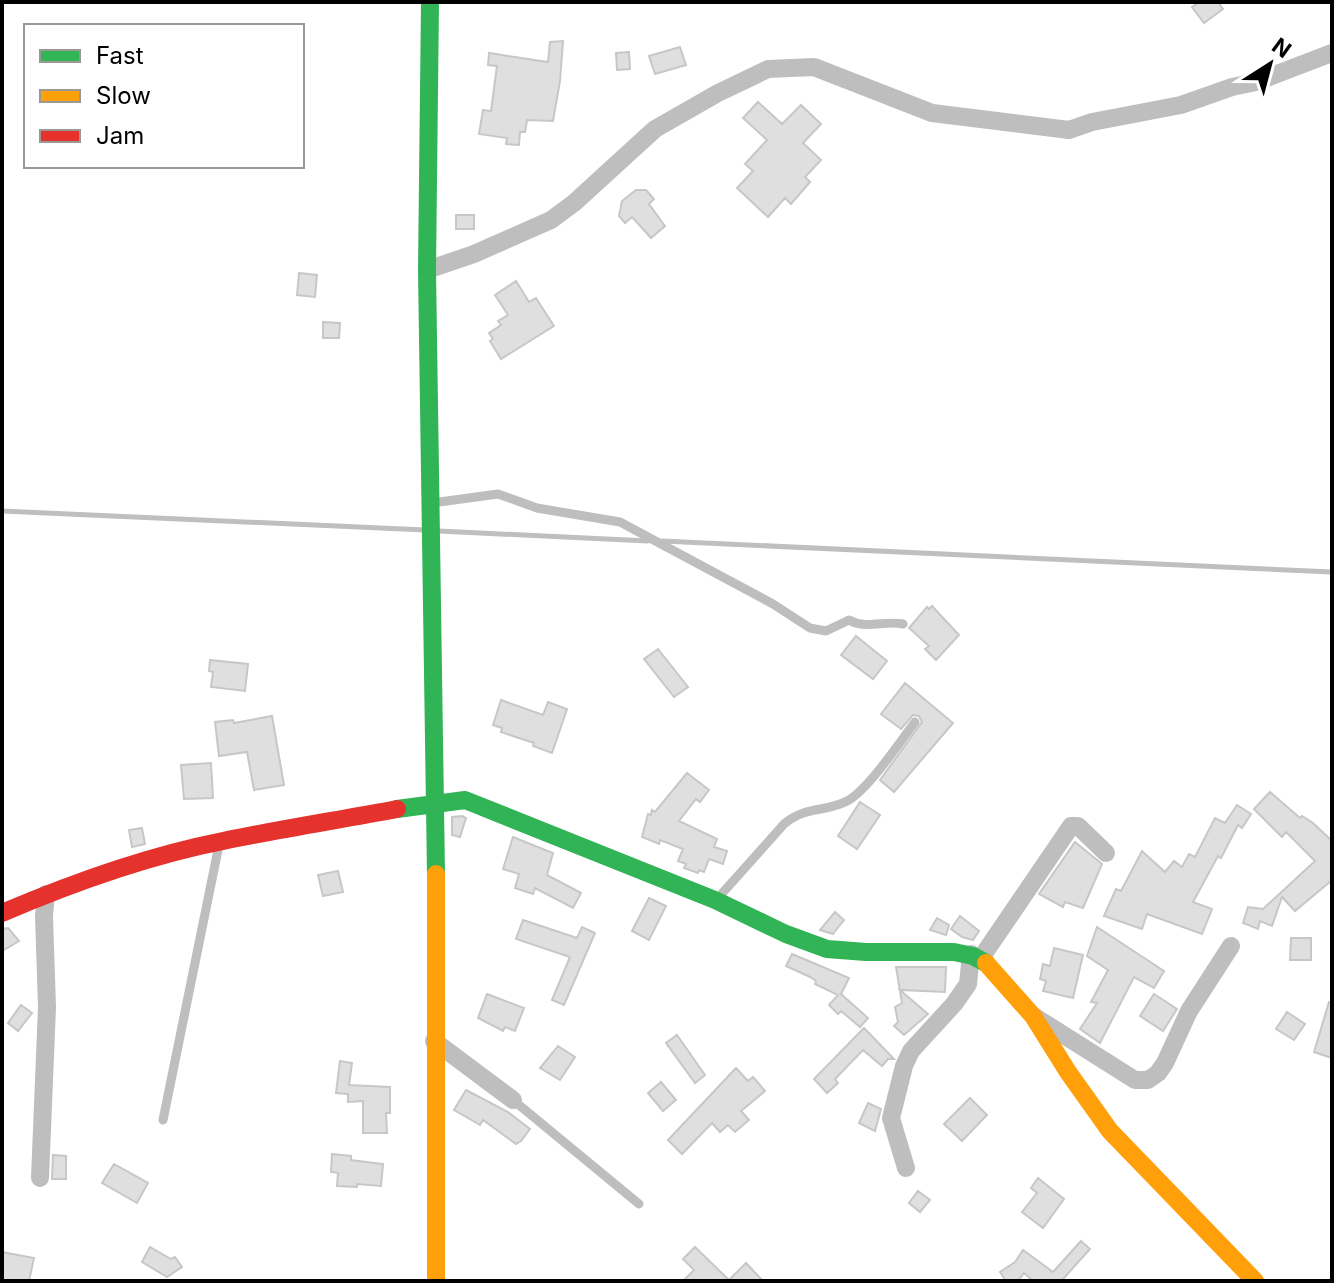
<svg xmlns="http://www.w3.org/2000/svg" width="1334" height="1283" viewBox="0 0 1334 1283" font-family="Inter,sans-serif">
<style>
.lines{fill:none;stroke-linecap:round;stroke-linejoin:round}
.stream{stroke:#bfbfbf;stroke-width:5}
.building{fill:#dfdfdf;stroke:#c7c7c7;stroke-width:2}
.lane{stroke:#bebebe;stroke-width:9}
.street{stroke:#bebebe;stroke-width:18}
.fast{stroke:#30b455;stroke-width:18}
.slow{stroke:#ff9f0a;stroke-width:18}
.jam{stroke:#e5322d;stroke-width:18}
</style>
<rect width="100%" height="100%" fill="#fff"/>
<g class="lines">
<!-- stream -->
<path class="stream" d="M2 511 425 530
M439 531 648 541
M662 541 1332 572"/>
</g>
<!-- building -->
<path class="building" d="M1200 2H1218L1223 9 1204 23 1192 7Z
M563 41 560 81 553 121 527 120 525 132H520L519 145 506 144 507 138 479 134 483 110 491 111 497 66 488 65 489 53 548 62 550 42Z
M680 47 686 65 655 74 649 56Z
M629 52 630 69 617 70 616 53Z
M758 102 782 124 801 105 821 124 803 143 821 160 805 177 810 182 791 204 785 198 768 217 737 188 753 171 745 164 767 140 743 118Z
M636 190H646L654 199 649 204 665 226 651 238 632 217 625 223 619 216 622 201Z
M456 215H474V229H456Z
M299 273 317 275 315 297 297 295Z
M516 281 529 302 536 298 554 326 501 359 490 341 493 339 489 333 501 325 498 321 508 315 495 295Z
M323 322 340 323 339 338H323Z
M932 606 959 635 936 660 925 649 929 646 909 628 927 607 929 609Z
M856 636 887 661 873 679 841 655Z
M658 649 688 687 674 697 644 659Z
M210 660 248 664 245 691 211 687 213 672 209 671Z
M905 683 953 723 894 792 880 780 922 722 919 716 913 715 901 729 881 714Z
M501 700 543 715 548 702 567 709 552 753 533 746 534 743 501 732 502 728 493 725Z
M272 716 284 785 254 790 247 752 219 756 215 722 233 720 234 723Z
M211 763 213 798 184 799 181 765Z
M687 773 709 790 700 802 696 799 679 821 717 839 714 847 727 851 723 864 709 859 704 872 699 870 698 873 684 868 686 864 678 861 683 849 660 840 659 844 642 837 648 814 651 815 652 810 655 812Z
M1270 792 1300 818 1302 816 1313 823 1332 841V880L1295 911 1282 897 1272 926 1260 921 1258 929 1243 923 1248 907 1263 909 1315 861 1286 832 1282 837 1254 809Z
M860 802 880 815 857 849 838 836Z
M1237 805 1251 814 1242 828 1238 825 1221 858 1218 856 1193 902 1212 909 1202 934 1147 914 1142 929 1104 916 1116 889 1121 891 1142 851 1165 872 1174 861 1182 867 1189 854 1195 857 1215 818 1225 823Z
M462 816 466 818 460 837 452 835V817Z
M142 828 145 844 132 847 129 830Z
M513 837 553 853 547 875 581 893 573 908 535 888 533 894 515 888 519 874 503 869Z
M1075 842 1102 864 1083 908 1065 902 1063 907 1039 894Z
M338 871 343 892 323 896 318 875Z
M649 898 666 906 649 940 632 931Z
M835 912 844 920 836 930 833 934 820 930Z
M960 916 979 931 973 940 962 937 951 929Z
M937 918 949 925 946 935 930 930Z
M523 920 577 938 582 927 595 933 564 1005 552 1000 570 957 516 939Z
M1097 927 1164 971 1154 988 1134 977 1100 1043 1080 1029 1097 1003 1091 1002 1108 970 1087 956Z
M8 928 19 941 2 951V929Z
M1291 938H1311V960H1290Z
M1054 948 1083 955 1073 998 1043 991 1046 981 1040 979 1043 964 1050 966Z
M792 954 849 978 841 994 868 1018 860 1027 841 1011 838 1014 829 1005 838 995 815 984 816 981 810 977 786 966Z
M896 967H946L945 992 900 990 928 1014 904 1035 894 1026 898 1022 895 1007 902 1003Z
M487 994 524 1008 515 1031 505 1027 503 1031 478 1018Z
M1154 994 1177 1009 1163 1031 1140 1016Z
M1329 1002 1332 1003V1058L1314 1052Z
M21 1005 32 1013 18 1031 8 1023Z
M1287 1012 1305 1024 1294 1040 1276 1029Z
M864 1028 894 1059H888L882 1066 863 1050 835 1079 838 1083 827 1093 814 1079Z
M677 1035 705 1075 695 1083 666 1043Z
M558 1046 575 1057 560 1080 540 1068Z
M340 1061 352 1063 349 1085 390 1087V1113H386L387 1133H363V1101L348 1102V1094L336 1093Z
M736 1068 748 1081 753 1077 765 1091 741 1111 749 1120 735 1132 728 1125 720 1132 712 1123 682 1154 668 1140Z
M661 1082 676 1100 663 1111 648 1093Z
M466 1090 508 1112 530 1129 521 1141 516 1144 483 1120 480 1125 454 1110Z
M970 1098 987 1115 962 1141 944 1124Z
M868 1103 881 1109 875 1131 859 1123Z
M332 1154 351 1156V1160L383 1164 381 1186 357 1184V1187L337 1186 338 1173 331 1172Z
M53 1155 66 1156V1179H52Z
M114 1164 148 1183 137 1203 102 1183Z
M1038 1178 1064 1199 1043 1228 1022 1212 1037 1193 1031 1188Z
M918 1191 930 1200 920 1212 909 1203Z
M1081 1241 1090 1249 1063 1279 1066 1281H1033L1024 1273 1018 1281H1006L1000 1272 1015 1262 1023 1250 1053 1272Z
M150 1247 171 1259 175 1257 182 1267 167 1277 142 1262Z
M695 1247 729 1280 746 1263 763 1281H683L694 1270 683 1259Z
M2 1252 34 1258 29 1281H2Z"/>
<g class="lines">
<!-- lane -->
<path class="lane" d="M432 503 498 494 537 508 620 522 773 604 810 628 826 631 849 620C867 630 884 620 903 624
M718 898 784 824C807 805 826 813 849 800 869 788 900 742 915 722
M513 1100 639 1204
M163 1120 219 845"/>
<!-- street -->
<path class="street" d="M427 270 474 254 551 220 574 203 655 129 718 93 768 69 814 67 932 113 1069 130 1092 122 1181 105 1232 87 1256 82 1332 53
M981 958 1071 826H1078L1106 853
M1035 1017 1135 1080H1148L1158 1073 1165 1063 1189 1011 1231 946
M434 1041 513 1100
M906 1168 891 1118 904 1066 911 1051 954 1004 968 984 971 954
M40 1178 47 1007 44 916 46 894"/>
<!-- fast -->
<path class="fast" d="M430 2 427 270 436 874
M397 809 465 800 715 900 786 934 827 949 866 952H954L973 956 986 963"/>
<!-- slow -->
<path class="slow" d="M436 874V1281
M986 963 1033 1016 1068 1072 1110 1131 1255 1281"/>
<!-- jam -->
<path class="jam" d="M2 913C72 883 147 856 223 841 280 829 339 820 397 809"/>
</g>
<!-- border -->
<rect width="1334" height="1283" fill="none" stroke="#000000" stroke-width="8"/>
<!-- legend -->
<rect x="24" y="24" width="280" height="144" fill="#ffffff" stroke="#999999" stroke-width="2"/>
<rect x="40" y="50" width="40" height="12" fill="#30b455" stroke="#999999" stroke-width="2"/>
<text x="96" y="64" font-size="24" fill="#000000">Fast</text>
<rect x="40" y="90" width="40" height="12" fill="#ff9f0a" stroke="#999999" stroke-width="2"/>
<text x="96" y="104" font-size="24" fill="#000000">Slow</text>
<rect x="40" y="130" width="40" height="12" fill="#e5322d" stroke="#999999" stroke-width="2"/>
<text x="96" y="144" font-size="24" fill="#000000">Jam</text>
<!-- north arrow -->
<g transform="translate(1270 64) rotate(36)" stroke="#ffffff" stroke-width="6" paint-order="stroke">
<path d="M0-6L14 30L0 20L-14 30Z" fill="#000000"/>
<text y="-12" font-size="22" font-weight="bold" text-anchor="middle" fill="#000000">N</text>
</g>
</svg>
